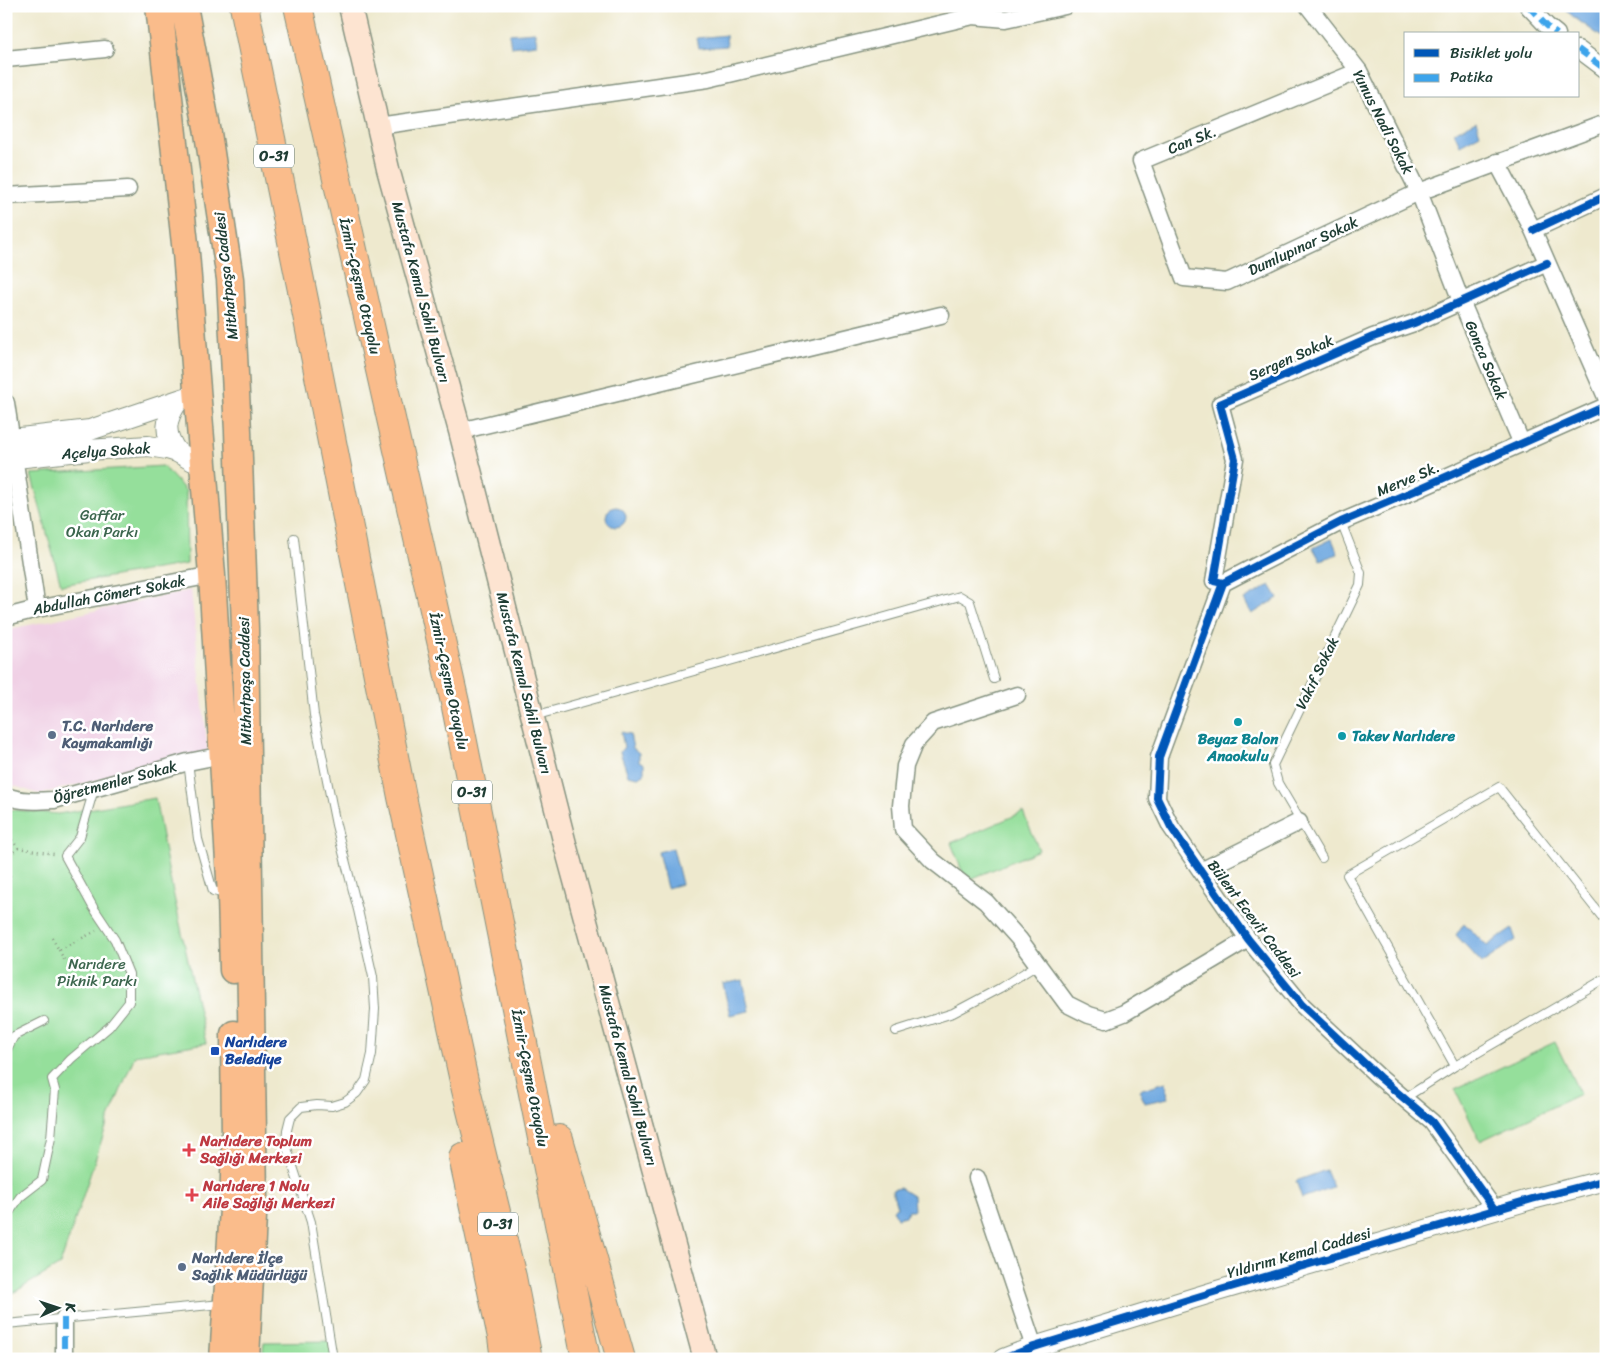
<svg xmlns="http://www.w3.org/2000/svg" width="1612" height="1365" viewBox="0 0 1612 1365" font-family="Sriracha,sans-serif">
	<rect width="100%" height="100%" fill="#fff"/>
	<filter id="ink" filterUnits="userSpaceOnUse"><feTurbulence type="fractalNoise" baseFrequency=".02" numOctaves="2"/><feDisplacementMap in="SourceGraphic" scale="10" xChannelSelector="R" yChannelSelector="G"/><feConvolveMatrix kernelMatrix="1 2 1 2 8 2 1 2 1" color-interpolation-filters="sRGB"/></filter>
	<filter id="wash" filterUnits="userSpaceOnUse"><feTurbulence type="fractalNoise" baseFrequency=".0096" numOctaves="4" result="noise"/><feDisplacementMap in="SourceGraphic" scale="20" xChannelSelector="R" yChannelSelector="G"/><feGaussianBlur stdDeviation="1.12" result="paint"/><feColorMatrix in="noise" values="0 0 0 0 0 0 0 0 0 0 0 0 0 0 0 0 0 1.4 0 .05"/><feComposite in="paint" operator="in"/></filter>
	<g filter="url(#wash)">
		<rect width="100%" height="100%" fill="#eee9ce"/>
		<path fill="#f0d0e5" d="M191,590L208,753L39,794L8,784L6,773V630Z"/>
		<path fill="#95df9b" stroke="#5a8e68" d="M163,466L186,491L187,564L61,585L31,474Z
			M155,798L168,869L206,1043L135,1055L108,1121L60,1265L6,1297V809L58,814Z
			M1023,812L1039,850L966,881L951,843Z
			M1555,1042L1580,1094L1480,1141L1455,1089Z
			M333,1341V1359H262L264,1342Z"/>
		<path fill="#72aae1" stroke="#48748a" d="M1561,6H1606V40L1575,18Z
			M535,32L537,44L511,47L509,34Z
			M726,35L727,46L699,48L697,38Z
			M1476,121L1480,134L1460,145L1454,132Z
			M606 517a10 10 0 1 1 20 0a10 10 0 1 1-20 0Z
			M1332,539L1338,554L1320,560L1313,548Z
			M1270,585L1278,598L1252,614L1244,600Z
			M621,732L630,734L633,748L639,753V761L644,764V774L638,777L628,775L620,752L624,747Z
			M673,848L682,884L667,888L658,852Z
			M1464,923L1487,946L1512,929L1516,940L1482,963L1456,935Z
			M743,980L749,1011L730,1015L723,984Z
			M1166,1082L1168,1098L1145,1103L1139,1090Z
			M1326,1170L1333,1187L1302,1198L1296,1181Z
			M900,1188L913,1196L914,1210H909L905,1216L897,1218L893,1209L897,1207L892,1190Z"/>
	</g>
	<g filter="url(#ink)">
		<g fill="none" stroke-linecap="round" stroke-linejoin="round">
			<defs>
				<path id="service" d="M294,538L314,715L336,825L358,910L373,977L375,1009L372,1054L366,1080L357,1093L345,1102L332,1106L317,1105L301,1107L290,1118L287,1130L286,1145L311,1222L333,1359
					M534,716L960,596L970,602L994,679
					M188,762L198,839L213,891L226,894
					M1322,858L1278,783L1273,765L1360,585L1361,573L1341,522
					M896,1031L953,1013L1000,988L1037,965
					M6,1051L14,1036L44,1021
					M1455,1066L1347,875L1499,787L1606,922
					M1405,1098L1455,1066L1606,978
					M6,1200L11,1210
					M6,1217L20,1197L42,1180L51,1138L55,1090L52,1079L71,1059L109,1027L129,1002V974L115,940L93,907L65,856L80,837L94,789
					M6,1324L222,1304"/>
				<path id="minor" d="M1308,6L1359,71L1419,192L1461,301L1522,444
					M1528,6L1547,26L1557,34
					M1578,49L1606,70
					M6,59L105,49
					M1359,71L1141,161L1184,278L1227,282L1419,192L1606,123
					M378,126L708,79L973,16L1006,19L1065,6
					M1497,162L1533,230L1606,397
					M6,196L128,189
					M1533,230L1606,196
					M6,403L37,609
					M460,431L941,315
					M1223,583L1159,757L1157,798L1171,827L1201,871L1248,939L1302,1005L1379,1077L1432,1122L1495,1210
					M1223,583L1214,581L1235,459L1220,404L1373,337L1414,323L1547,263
					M1223,583L1341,522L1421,488L1606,406
					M6,617L37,609L212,575
					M1017,695L933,723L914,744L905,766L901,806L903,829L933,861L986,902L1019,939L1067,1004L1089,1015L1106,1020L1124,1013L1248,939
					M6,796C22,802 37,801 54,800L188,762L223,755
					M1201,871L1299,822
					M977,1178L1034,1347
					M64,1318V1359"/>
				<path id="tertiary" d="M6,442L12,439L90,430L197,394
					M177,452C163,433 165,420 178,401
					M6,462L16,458L89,450L148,446L167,449L177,452L193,461L203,462
					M1003,1359L1034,1347L1217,1291L1532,1199L1606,1180"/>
				<path id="secondary" d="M350,6L388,169L460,431L565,844L705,1359"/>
				<path id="primary" d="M159,6L186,253L212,575L231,896L233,970
					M184,6L208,133L230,279L238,431L245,629L254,1196L246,1359
					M223,1359L233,1209L235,1143L234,1034"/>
				<path id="motorway" d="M244,6L305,305L402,797L466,1090L512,1277L528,1359
					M298,6L456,707L586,1359
					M559,1139L621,1359
					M463,1157L502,1337L505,1359"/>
			</defs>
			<use href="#service" stroke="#869381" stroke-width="10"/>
			<use href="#minor" stroke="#869381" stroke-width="19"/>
			<use href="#tertiary" stroke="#869381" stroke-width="22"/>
			<use href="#secondary" stroke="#869381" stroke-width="25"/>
			<use href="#primary" stroke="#869381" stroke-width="29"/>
			<use href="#motorway" stroke="#869381" stroke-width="30"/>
			<path stroke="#869381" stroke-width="2.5" stroke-dasharray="1 4" stroke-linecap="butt" d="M6,832L18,848L54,854
				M6,858L18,848
				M6,861L10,876L6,913
				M52,938L59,950L96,931
				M59,950L66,963"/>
			<use href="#service" stroke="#fff" stroke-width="8"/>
			<use href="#minor" stroke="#fff" stroke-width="16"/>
			<use href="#tertiary" stroke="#fff" stroke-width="20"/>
			<use href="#secondary" stroke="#fde4d1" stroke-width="22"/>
			<use href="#primary" stroke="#fabc8b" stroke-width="26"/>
			<use href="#motorway" stroke="#fabc8b" stroke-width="28"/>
			<path stroke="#3da4eb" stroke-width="6" stroke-dasharray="12 6" stroke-linecap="butt" d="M1528,6L1547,26L1557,34
				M1578,49L1606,70
				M64,1318V1359"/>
			<defs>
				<path id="cycleway" d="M1533,230L1606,196
					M1223,583L1159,757L1157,798L1171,827L1201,871L1248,939L1302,1005L1379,1077L1432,1122L1495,1210
					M1223,583L1214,581L1235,459L1220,404L1373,337L1414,323L1547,263
					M1223,583L1341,522L1421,488L1606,406
					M1003,1359L1034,1347L1217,1291L1532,1199L1606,1180"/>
			</defs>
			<use href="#cycleway" stroke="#fff" stroke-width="11"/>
			<use href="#cycleway" stroke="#0057b8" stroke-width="8"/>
		</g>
	</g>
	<g fill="#0f9aa8" stroke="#fff" stroke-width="2">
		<circle cx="1238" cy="722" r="5"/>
		<circle cx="1342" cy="736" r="5"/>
	</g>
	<g fill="#5c6f8a" stroke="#fff" stroke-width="2">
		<circle cx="52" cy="735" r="5"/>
		<circle cx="182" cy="1267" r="5"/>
	</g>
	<rect fill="#1a4fb4" stroke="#fff" stroke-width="2" x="210" y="1046" width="10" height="10" rx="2.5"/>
	<g fill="#e0444e" stroke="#fff" stroke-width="2">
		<path d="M186.5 1142.5h5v5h5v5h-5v5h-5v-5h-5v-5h5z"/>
		<path d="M189.5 1187.5h5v5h5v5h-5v5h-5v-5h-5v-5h5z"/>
	</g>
	<g text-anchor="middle" stroke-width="5" stroke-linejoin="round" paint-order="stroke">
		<g fill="#fff" stroke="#627771" stroke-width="1">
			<rect x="254" y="144.5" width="40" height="23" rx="4"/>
			<rect x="452" y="780.5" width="40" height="23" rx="4"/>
			<rect x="478" y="1212.5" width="40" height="23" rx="4"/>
		</g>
		<g font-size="14" font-weight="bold" fill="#1f3d34">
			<text x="274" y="161">O-31</text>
			<text x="472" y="797">O-31</text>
			<text x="498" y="1229">O-31</text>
		</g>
		<g font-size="15" fill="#1f3d34" stroke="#fff">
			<text transform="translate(1383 122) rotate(63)" y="5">Yunus Nadi Sokak</text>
			<text transform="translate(1192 140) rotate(-22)" y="5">Can Sk.</text>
			<text transform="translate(1303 246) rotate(-25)" y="5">Dumlupınar Sokak</text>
			<text transform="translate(226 276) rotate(-96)" y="5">Mithatpaşa Caddesi</text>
			<text transform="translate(360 286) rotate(77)" y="5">İzmir-Çeşme Otoyolu</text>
			<text transform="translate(421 292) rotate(75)" y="5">Mustafa Kemal Sahil Bulvarı</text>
			<text transform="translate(1291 358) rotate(-24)" y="5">Sergen Sokak</text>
			<text transform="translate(1486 360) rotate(67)" y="5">Gonca Sokak</text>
			<text transform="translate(106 451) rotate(-4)" y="5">Açelya Sokak</text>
			<text transform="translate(1408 479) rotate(-23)" y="5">Merve Sk.</text>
			<text transform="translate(109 595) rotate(-11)" y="5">Abdullah Cömert Sokak</text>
			<text transform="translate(1317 673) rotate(-64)" y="5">Vakıf Sokak</text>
			<text transform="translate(245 681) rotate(-91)" y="5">Mithatpaşa Caddesi</text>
			<text transform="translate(449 681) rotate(78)" y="5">İzmir-Çeşme Otoyolu</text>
			<text transform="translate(524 683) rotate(76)" y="5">Mustafa Kemal Sahil Bulvarı</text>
			<text transform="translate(115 782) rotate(-15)" y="5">Öğretmenler Sokak</text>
			<text transform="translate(1254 919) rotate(53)" y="5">Bülent Ecevit Caddesi</text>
			<text transform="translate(628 1075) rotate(75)" y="5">Mustafa Kemal Sahil Bulvarı</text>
			<text transform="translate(530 1078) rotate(79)" y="5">İzmir-Çeşme Otoyolu</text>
			<text transform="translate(1299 1253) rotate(-16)" y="5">Yıldırım Kemal Caddesi</text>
		</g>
		<g font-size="15" fill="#3c664e" stroke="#fff">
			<text x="102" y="520">Gaffar<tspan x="102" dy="17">Okan Parkı</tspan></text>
			<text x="97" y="969">Narıdere<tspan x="97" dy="17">Piknik Parkı</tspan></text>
		</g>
		<g font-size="15" font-weight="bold" fill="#4e5e75" stroke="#fff" text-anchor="start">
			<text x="62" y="731">T.C. Narlıdere<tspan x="62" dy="17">Kaymakamlığı</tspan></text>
			<text x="192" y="1263">Narlıdere İlçe<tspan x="192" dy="17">Sağlık Müdürlüğü</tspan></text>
		</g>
		<g font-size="15" font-weight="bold" fill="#0d838f" stroke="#fff" text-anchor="start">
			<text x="1352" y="741">Takev Narlıdere</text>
			<text x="1238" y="744" text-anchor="middle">Beyaz Balon<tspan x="1238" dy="17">Anaokulu</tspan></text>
		</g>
		<g font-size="15" font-weight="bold" fill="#164399" stroke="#fff" text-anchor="start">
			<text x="225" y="1047">Narlıdere<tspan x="225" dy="17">Belediye</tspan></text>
		</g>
		<g font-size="15" font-weight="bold" fill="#be3a42" stroke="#fff" text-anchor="start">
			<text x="200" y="1146">Narlıdere Toplum<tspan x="200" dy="17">Sağlığı Merkezi</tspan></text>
			<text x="203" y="1191">Narlıdere 1 Nolu<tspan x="203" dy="17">Aile Sağlığı Merkezi</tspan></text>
		</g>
	</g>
	<rect width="1612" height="1365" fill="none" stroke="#fff" stroke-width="25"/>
	<rect x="1404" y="32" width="175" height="65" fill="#ffffff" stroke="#a5b1ae"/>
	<rect x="1414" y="49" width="25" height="8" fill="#0057b8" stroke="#a5b1ae"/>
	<text x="1450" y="58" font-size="15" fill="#1f3d34">Bisiklet yolu</text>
	<rect x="1414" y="74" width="25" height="8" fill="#3da4eb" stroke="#a5b1ae"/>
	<text x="1450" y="82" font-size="15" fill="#1f3d34">Patika</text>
	<g transform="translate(58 1308) rotate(87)" stroke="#ffffff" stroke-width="4" paint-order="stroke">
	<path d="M0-4L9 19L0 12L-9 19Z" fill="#1f3d34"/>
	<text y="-8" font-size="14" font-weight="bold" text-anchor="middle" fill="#1f3d34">K</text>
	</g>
</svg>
